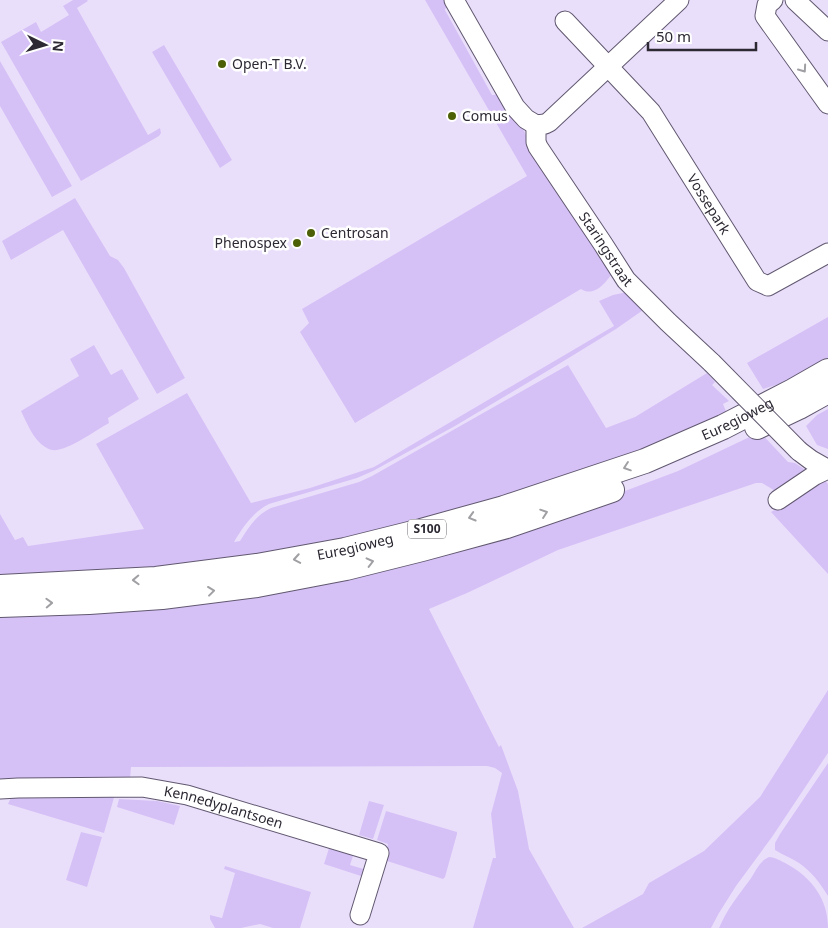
<svg xmlns="http://www.w3.org/2000/svg" width="828" height="928" viewBox="0 0 828 928" font-family="'Noto Sans',sans-serif">
	<rect width="100%" height="100%" fill="#eadffb"/>
	<path fill="#d6c1f6" d="M73,0H87L88,1L77,8L148,135L160,128L161,133L159,136L81,181L1,42L36,22L41,32L69,15L63,6Z
		M425,0H445L448,6L445,9V10L492,95H494L497,94L523,129L541,165L614,271C607,281 595,298 581,289L355,423L300,332L309,323L302,309L527,176Z
		M164,45L232,160L220,168L152,52Z
		M0,61L72,186L52,197L0,106Z
		M75,198L110,256L118,260L124,268L185,378L157,394L63,230L11,260L2,241Z
		M632,291L646,308L616,329L549,370L455,426L373,471L357,478L269,504C253,512 243,527 234,542L240,541C249,527 256,515 271,508L359,482L372,476L568,365L606,428L635,417L707,373L715,382L712,385L729,401L723,404L728,416L604,469L268,561L0,583V514L15,540L23,537L28,546L144,529L96,444L187,393L251,503L310,488L374,467L614,326L599,301L613,295Z
		M828,317V360L798,378L763,389L747,363Z
		M94,345L111,375L122,369L139,399L108,418L109,423C96,430 67,452 52,450C47,449 42,445 39,442C31,434 26,421 21,411L79,376L70,359Z
		M828,409V449L817,445L806,426L817,415Z
		M760,432L788,462L795,463L804,469V475L777,492L762,483H756L558,550L467,593L429,609L499,747L501,745L518,791L527,838L529,849L574,928H473L493,858H496L491,814L502,773L495,768L487,766L131,767L130,779L0,782V613L545,521L678,471Z
		M824,480L828,484V574L771,512Z
		M828,690V753L772,837L736,886L719,913L711,928H582L643,894L649,883L704,851L760,797Z
		M828,763V896C820,883 812,872 799,863C791,858 783,855 775,850V843L780,834Z
		M115,794L104,833L8,804L12,795Z
		M119,799L157,801L180,806L174,825L117,807Z
		M369,801L384,805L373,839L359,835Z
		M386,811L457,832V834L445,877L443,879L384,860L388,844L377,840Z
		M81,832L102,837L87,887L66,880Z
		M330,845L354,853L350,865L367,870L364,877L324,864Z
		M769,857C775,857 781,861 787,864C812,878 828,899 828,928H719C727,909 737,897 749,881C755,873 759,861 769,857Z
		M225,866L311,892L300,928H273L260,924L241,928H215L210,919V915L222,918L235,873L224,869Z"/>
	<g fill="none" stroke-linecap="round" stroke-linejoin="round">
		<defs>
			<g id="minor">
				<path d="M454,0L515,107L526,119L536,125"/>
				<path d="M773,0L767,5L765,16L828,104"/>
				<path d="M795,0L828,31"/>
				<path id="s1" d="M565,21L651,112L757,281L768,286L828,253"/>
				<path id="s2" d="M536,125V142L538,147L603,244L626,280L668,322L712,363"/>
				<path d="M536,125L545,124L549,122L679,0"/>
				<path d="M799,451L811,460L827,469"/>
				<path d="M778,500L815,475L828,469"/>
				<path id="s3" d="M0,789L18,788L142,787L187,795L379,853L360,915"/>
			</g>
			<g id="major">
				<path d="M757,427L799,407L828,391"/>
				<path id="s4" d="M0,587L156,579L257,566L345,550L421,531L504,508L645,461L723,427L793,391L828,371"/>
				<path d="M0,605L89,602L162,597L257,585L346,568L422,549L507,526L612,490"/>
			</g>
		</defs>
		<use href="#minor" stroke="#615870" stroke-width="21"/>
		<use href="#major" stroke="#615870" stroke-width="26"/>
		<use href="#minor" stroke="#fff" stroke-width="19"/>
		<use href="#major" stroke="#fff" stroke-width="24"/>
		<defs>
			<path id="minor-bridge" d="M712,363L799,451"/>
		</defs>
		<use href="#minor-bridge" stroke="#615870" stroke-width="21" stroke-linecap="butt"/>
		<use href="#minor-bridge" stroke="#fff" stroke-width="19"/>
	</g>
	<defs><path id="oneway-chevron" d="M-2-3.5L2.5 0L-2 3.5" fill="none" stroke-width="1.6" stroke-linecap="round" stroke-linejoin="round" transform="scale(1.25)"/></defs>
	<g stroke="#a09fa3">
		<use href="#oneway-chevron" transform="translate(803 69) rotate(55)"/>
		<use href="#oneway-chevron" transform="translate(627 467) rotate(161)"/>
		<use href="#oneway-chevron" transform="translate(544 513) rotate(-19)"/>
		<use href="#oneway-chevron" transform="translate(472 517) rotate(164)"/>
		<use href="#oneway-chevron" transform="translate(297 559) rotate(170)"/>
		<use href="#oneway-chevron" transform="translate(370 562) rotate(-14)"/>
		<use href="#oneway-chevron" transform="translate(136 580) rotate(178)"/>
		<use href="#oneway-chevron" transform="translate(211 591) rotate(-7)"/>
		<use href="#oneway-chevron" transform="translate(49 603) rotate(-2)"/>
	</g>
	<g fill="#4d6008" stroke="#fff" stroke-width="2">
		<circle cx="222" cy="64" r="5"/>
		<circle cx="452" cy="116" r="5"/>
		<circle cx="311" cy="233" r="5"/>
		<circle cx="297" cy="243" r="5"/>
	</g>
	<g text-anchor="middle" stroke-width="5" stroke-linejoin="round" paint-order="stroke">
		<rect fill="#fff" stroke="#6c6970" stroke-width="1" x="408" y="519.5" width="38" height="19" rx="4"/>
		<g font-size="12" font-weight="bold" fill="#2d2933">
			<text x="427" y="533">S100</text>
		</g>
		<g font-size="14" fill="#2d2933" stroke="#fff" text-anchor="start">
			<text x="232" y="69">Open-T B.V.</text>
			<text x="462" y="121">Comus</text>
			<text x="321" y="238">Centrosan</text>
			<text x="287" y="248" text-anchor="end">Phenospex</text>
		</g>
		<g font-size="14" fill="#2d2933" stroke="#fff">
			<text dy="5" stroke="none"><textPath href="#s1" startOffset="234">Vossepark</textPath></text>
			<text dy="5" stroke="none"><textPath href="#s2" startOffset="145">Staringstraat</textPath></text>
			<text dy="5" stroke="none"><textPath href="#s4" startOffset="762">Euregioweg</textPath></text>
			<text dy="5" stroke="none"><textPath href="#s4" startOffset="358">Euregioweg</textPath></text>
			<text dy="5" stroke="none"><textPath href="#s3" startOffset="226">Kennedyplantsoen</textPath></text>
		</g>
	</g>
	<g transform="translate(45 45) rotate(95)" stroke="#ffffff" stroke-width="4" paint-order="stroke">
	<path d="M0-4L9 19L0 12L-9 19Z" fill="#2d2933"/>
	<text y="-8" font-size="14" font-weight="bold" text-anchor="middle" fill="#2d2933">N</text>
	</g>
	<path d="M648 42v8h108v-8" fill="none" stroke="#2d2933" stroke-width="2.5"/>
	<text x="656" y="42" font-size="15" fill="#2d2933" stroke="#ffffff" stroke-width="4" paint-order="stroke">50 m</text>
</svg>
